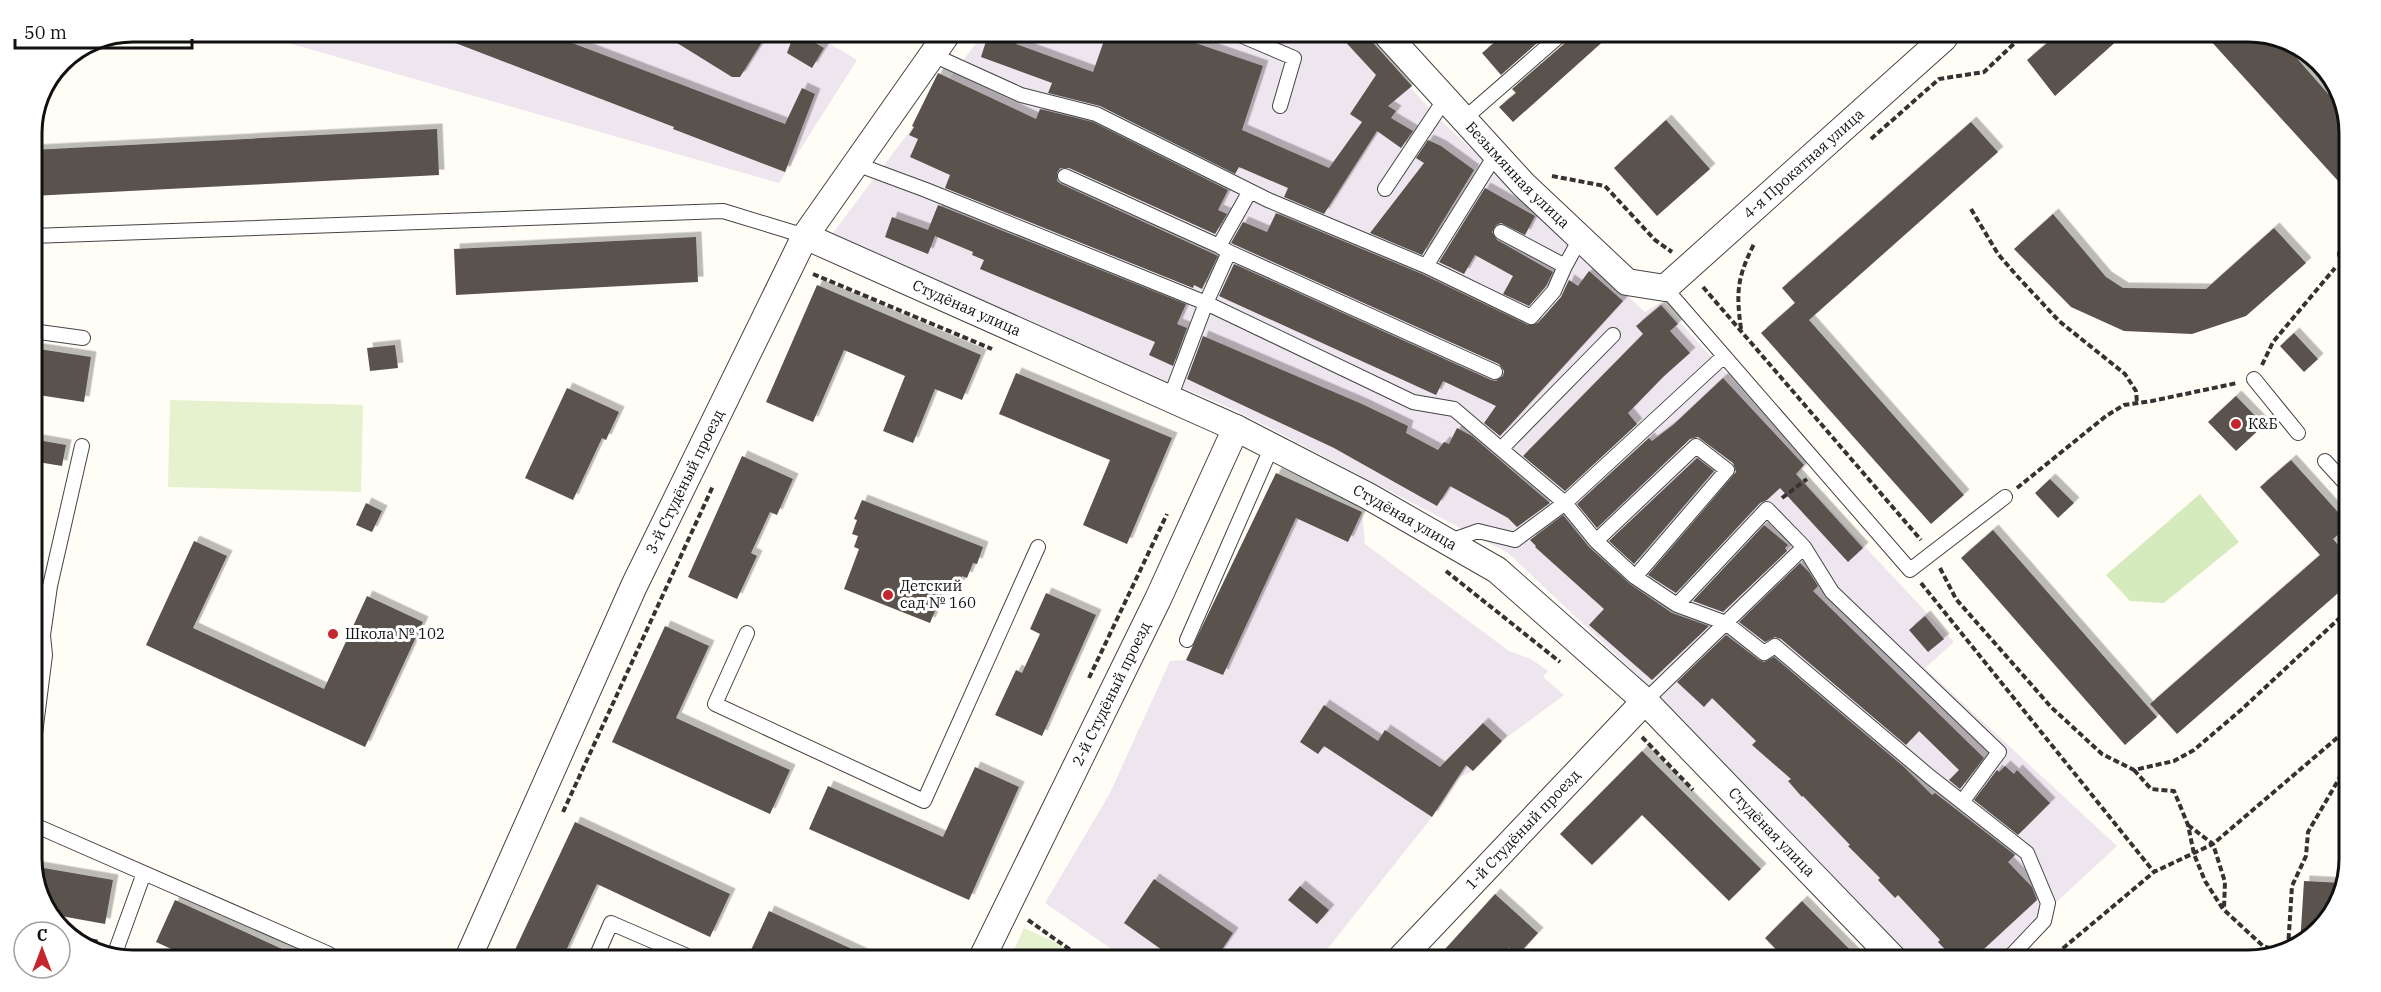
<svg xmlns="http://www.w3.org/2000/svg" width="2381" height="992" viewBox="0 0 2381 992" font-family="'IBM Plex Serif',serif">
	<defs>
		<filter id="shadow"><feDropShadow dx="5.5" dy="-5.5" stdDeviation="0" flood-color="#0004"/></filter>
	</defs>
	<rect width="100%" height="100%" fill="#fffdf5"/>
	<path fill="#eee6ef" d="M250,32L813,34L857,60L779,183Z
		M983,34L1364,36L1436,116L1645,312L1661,302L1809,463L1798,475L1954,642L1925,668L2117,846L1994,960L1911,959L1654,691L1508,553L1237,411L829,238Z
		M1276,473L1362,512L1365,544L1509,651L1531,659L1548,671L1543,677L1564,695L1502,741L1473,771L1457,778L1432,817L1321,957H1123L1045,903L1109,795L1170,661L1186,660Z"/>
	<path fill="#d5ebbd" d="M2200,494L2239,542L2164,603L2130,601L2106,575Z"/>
	<path fill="#e6f2cf" d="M170,400L363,405L361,492L168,487Z
		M1024,928L1059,944L1075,956H1011Z"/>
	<path fill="#5a524d" filter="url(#shadow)" d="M433,33H546L785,124L802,88L815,94L785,172L673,129L674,127L432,34Z
		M661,33L704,34H767L740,77H732Z
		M794,34H800L824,48L812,68L787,53Z
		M988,35H1023L1016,44L1093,72L1106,35H1172L1263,66L1242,130L1329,168L1362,122L1350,114L1376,75L1340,36H1367L1412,86L1388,106L1396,111L1391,118L1413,131L1401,148L1377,131L1324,214L1284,197L1288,188L1239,167L1235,174L1100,106L1048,93L1052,83L981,57Z
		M1502,36H1545L1501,75L1482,53Z
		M1567,37H1608L1513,122L1499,107L1516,93L1512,89L1564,44Z
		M2053,38H2120L2055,96L2027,60Z
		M2209,39H2280L2344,112L2349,127V193Z
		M938,73L1036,119L1040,109L1093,122L1228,190L1218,210L1227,214L1215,234L1069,168H1060L1057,173V181L1061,184L1218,256L1202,289L1194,285L1193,288L945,188L950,175L910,157L918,139L909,135L914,127L912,126Z
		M1666,120L1710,169L1657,216L1614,168Z
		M1971,122L1998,152L1809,320L1964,495L1931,524L1761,333L1795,303L1782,288Z
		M437,129L439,175L32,196V150Z
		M1428,140L1441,146L1474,170L1422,255L1370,233L1424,163L1416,158Z
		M1485,188L1535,216L1525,235L1501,223L1496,225L1492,232L1497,240L1553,272L1546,286L1529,306L1503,294L1513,276L1475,255L1464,274L1439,262Z
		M938,205L1186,304L1177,324L1187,328L1173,366L1149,355L1155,342L980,269L984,260L972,255L973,252L935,236L928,254L885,237L892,217L928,230Z
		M1276,213L1422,274L1528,325L1538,323L1561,297L1569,280L1578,286L1589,271L1623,301L1500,436L1484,423L1496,406L1443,381L1436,395L1219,296L1234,264L1491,380L1496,381L1503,376L1504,371L1499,364L1231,243L1243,222L1267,232Z
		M2053,214L2106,277L2123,288L2206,289L2274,228L2306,263L2246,316L2192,334L2124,331L2071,307L2014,249Z
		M696,237L698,282L456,295L454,249Z
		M817,285L981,355L962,400L935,389L913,443L883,431L905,376L844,350L813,422L766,402Z
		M1661,305L1678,324L1670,331L1690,353L1663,377L1628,413L1637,424L1565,491L1523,456L1643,334L1636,326Z
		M2294,333L2318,359L2304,372L2280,346Z
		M1203,336L1362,404L1408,426L1406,433L1438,450L1444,442L1449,444L1457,428L1472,436L1550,503L1517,527L1508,518L1450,486L1437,506L1334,448L1187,379Z
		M395,345L398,368L370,371L367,348Z
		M32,348L91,357L84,402L32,394Z
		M1016,373L1172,438L1127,544L1083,525L1110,460L999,414Z
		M1723,378L1804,465L1796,474L1863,548L1848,562L1780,488L1767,500L1760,503L1676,593L1648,575L1736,472L1733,463L1698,437L1690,439L1597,528L1577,504L1649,438L1652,441L1673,425Z
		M567,388L619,412L606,440L602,438L573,500L525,478Z
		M2236,396L2264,425L2236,451L2208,422Z
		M32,439L66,445L62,466L32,461Z
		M742,456L793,479L777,515L770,512L751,553L757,556L737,599L688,577Z
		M1697,458L1714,471L1634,564L1609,541Z
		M2291,460L2346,521L2345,529L2333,539L2345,553V587L2177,734L2150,704L2320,555L2260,487Z
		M1276,473L1362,512L1348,542L1296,518L1223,675L1186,660Z
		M2050,479L2074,503L2058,518L2035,493Z
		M862,500L983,547L977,564L973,563L967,578L962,576L959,586L947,581L930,623L844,589L859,549L854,547L858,536L852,534L857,520L854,519Z
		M366,503L382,511L372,532L356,525Z
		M1563,515L1589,547L1630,584L1672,613L1709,626L1652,680L1589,625L1604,609L1535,547L1536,546L1530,540Z
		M1764,525L1788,545L1785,548L1787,551L1723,612L1693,601Z
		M1993,530L2157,717L2125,745L1961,558Z
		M194,541L227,556L193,628L324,689L367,596L423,622L365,747L146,645Z
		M1800,563L1809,572L1818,586L1813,591L1984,758L1960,789L1949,780L1959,770L1919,731L1906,745L1781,639L1775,637L1765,642L1739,622Z
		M1046,593L1096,615L1042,736L995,715L1016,670L1022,673L1040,634L1030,629Z
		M1925,616L1944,639L1928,652L1909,630Z
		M665,626L709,646L676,718L790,770L770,814L612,742Z
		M1726,635L1759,660L1764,662L1774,657L1904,767L1932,795L1935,793L2015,855L2008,862L2032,887L2037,900L1972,960L1954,959L1938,942L1940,940L1898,895L1895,898L1878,880L1880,878L1848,846L1850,845L1803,796L1802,797L1788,781L1791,779L1752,745L1756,741L1712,698L1704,707L1677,682Z
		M1324,705L1378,741L1385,730L1440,767L1483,723L1502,741L1473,771L1466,765L1432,817L1324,746L1318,754L1300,742Z
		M1642,751L1761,869L1729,901L1642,815L1592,865L1560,834Z
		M2005,766L2014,774L2017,770L2050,803L2018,835L1974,800L1997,770L1999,772Z
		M975,767L1019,787L969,900L809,829L828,786L943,837Z
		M575,822L730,894L710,937L597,884L564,955L513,954Z
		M32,866L113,880L105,924L50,914Z
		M1154,879L1233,933L1217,957H1172L1124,923Z
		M2304,881L2342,883V898L2305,943L2300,945Z
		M1300,886L1329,910L1317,924L1288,900Z
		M1495,894L1538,933L1517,956L1509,948L1501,958H1437Z
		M175,900L293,954L180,953L156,942Z
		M1802,901L1859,959H1785L1765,938Z
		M769,911L867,956L762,955L751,950Z"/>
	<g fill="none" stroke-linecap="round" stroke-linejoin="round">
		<defs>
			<path id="lane" d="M1240,35L1294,58L1280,106
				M933,55L1021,95L1096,114L1268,200L1426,266
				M1464,119L1558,37
				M1496,154L1426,266L1531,317L1554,291L1565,266
				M856,164L926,190L1206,303L1170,398
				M1065,176L1219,246
				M1385,189L1445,99
				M1250,191L1219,246L1229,252L1206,303L1413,402L1454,409L1501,449L1613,335
				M1501,232L1565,266L1580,239
				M32,236L723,211L805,236
				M1229,252L1495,372
				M2345,254L2348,252
				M1665,288L1910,570L2005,497
				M32,331L83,338
				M2254,379L2298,433
				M1501,449L1565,503L1724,356
				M2325,461L2346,484
				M1596,541L1696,446L1727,470L1635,577
				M1447,542L1478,531L1515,540L1565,503L1596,541L1635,577L1677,605L1726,623L1764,653L1775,646L1929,776L2027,853L2048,903L2044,921L2007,960
				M1804,547L1832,592L1999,752L1962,802
				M32,629L43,635L45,655L32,757
				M747,633L715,704L924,801L1038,547
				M43,635L50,586L82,446
				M1187,640L1272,446
				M1645,701L1804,547L1767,509L1677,605
				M32,824L329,954
				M115,953L144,873
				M597,955L611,923L685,955"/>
			<g id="street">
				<path id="s1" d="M1388,36L1524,185L1627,282L1665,288L1944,38"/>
				<path id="s2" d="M805,236L1236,428L1368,496L1497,570L1645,701L1894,959"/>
				<path id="s3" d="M470,954L634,586L805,236L947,34"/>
				<path id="s4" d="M983,956L1158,599L1236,428"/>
				<path id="s5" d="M1401,958L1645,701"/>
			</g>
		</defs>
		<use href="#lane" stroke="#444" stroke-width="16"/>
		<use href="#street" stroke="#444" stroke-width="28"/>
		<path stroke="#333" stroke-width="4" stroke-dasharray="6 3" stroke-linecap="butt" d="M1871,139L1939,79L1984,72L2020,38
			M1552,176L1605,186L1655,240L1672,252
			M1971,209L1998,254L2017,276L2059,321L2125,374L2136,391L2137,403
			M813,274L992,349
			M1703,287L1921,540
			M1741,329C1736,292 1737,278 1754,244
			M2262,365L2273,342L2335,268
			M2017,488L2106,416L2124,405L2152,401L2237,383
			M1782,498L1807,479
			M1940,568L1956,599L2051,707L2102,754L2134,770L2174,761L2194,750L2241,710L2345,613
			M1446,571L1560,662
			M1921,583L2154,872
			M1089,678L1167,514
			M1642,737L1693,790
			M2134,770L2151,789L2174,791L2188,825L2194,854L2205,881L2223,909L2263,946L2279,951
			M563,812L713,486
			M2188,825L2213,844L2225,882L2224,908
			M1028,920L1079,956
			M74,937L99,942
			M2288,948L2292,886L2306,856L2308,832L2343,772
			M2049,960L2154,872L2213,844L2344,732"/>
		<use href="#lane" stroke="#fff" stroke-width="14"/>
		<use href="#street" stroke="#fff" stroke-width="26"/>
	</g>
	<g fill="#c4262e" stroke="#fff" stroke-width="2">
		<circle cx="2236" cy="424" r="6"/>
		<circle cx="888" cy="595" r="6"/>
		<circle cx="333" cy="634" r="6"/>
	</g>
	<g text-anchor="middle" stroke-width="6" stroke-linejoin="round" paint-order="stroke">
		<g font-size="15" fill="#111" stroke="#fff">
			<text dy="5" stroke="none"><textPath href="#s1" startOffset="568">4-я Прокатная улица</textPath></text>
			<text dy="5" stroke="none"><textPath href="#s1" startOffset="190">Безымянная улица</textPath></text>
			<text dy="5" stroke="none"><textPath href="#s2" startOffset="177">Студёная улица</textPath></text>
			<text dy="5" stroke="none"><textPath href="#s3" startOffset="519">3-й Студёный проезд</textPath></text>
			<text dy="5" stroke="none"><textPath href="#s2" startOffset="663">Студёная улица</textPath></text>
			<text dy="5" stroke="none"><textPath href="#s4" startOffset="292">2-й Студёный проезд</textPath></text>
			<text dy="5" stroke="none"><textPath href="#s5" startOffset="177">1-й Студёный проезд</textPath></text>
			<text dy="5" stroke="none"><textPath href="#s2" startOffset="1149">Студёная улица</textPath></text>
		</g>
		<g font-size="15" fill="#111" stroke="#fff" text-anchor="start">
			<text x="2248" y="429">К&amp;Б</text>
			<text x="900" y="591">Детский<tspan x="900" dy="17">сад № 160</tspan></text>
			<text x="345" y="639">Школа № 102</text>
		</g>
	</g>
	<path d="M0 0H2381V992H0ZM133 42H2248A91 91 0 0 1 2339 133V859A91 91 0 0 1 2248 950H133A91 91 0 0 1 42 859V133A91 91 0 0 1 133 42Z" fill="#fff" fill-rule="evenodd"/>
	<path fill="none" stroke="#111" stroke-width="3" d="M133 42H2248A91 91 0 0 1 2339 133V859A91 91 0 0 1 2248 950H133A91 91 0 0 1 42 859V133A91 91 0 0 1 133 42Z"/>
	<g transform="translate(42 950)"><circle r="28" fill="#ffffff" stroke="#a0a0a0" stroke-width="1.5"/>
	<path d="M0-4.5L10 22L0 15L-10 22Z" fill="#c4262e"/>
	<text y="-9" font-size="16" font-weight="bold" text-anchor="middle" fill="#111111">С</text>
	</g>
	<path d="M15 39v9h177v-9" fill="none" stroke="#111111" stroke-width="3"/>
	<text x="24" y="39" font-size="18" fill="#111111" stroke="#ffffff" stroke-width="4.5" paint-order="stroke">50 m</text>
</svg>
